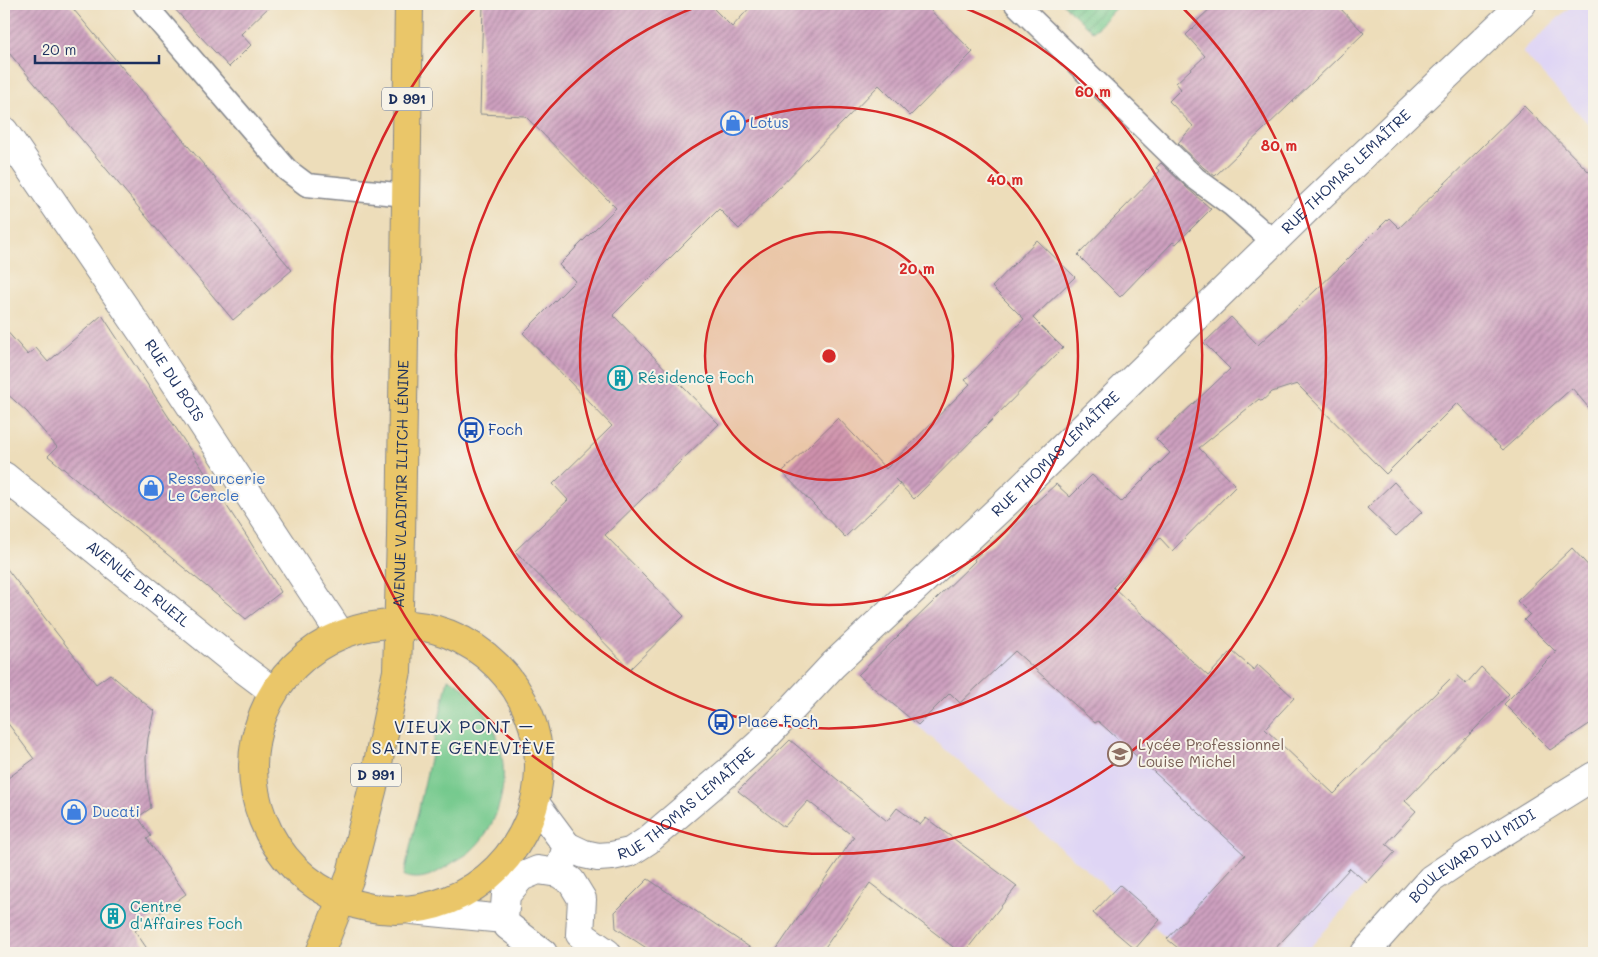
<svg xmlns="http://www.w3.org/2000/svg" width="1598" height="957" viewBox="0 0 1598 957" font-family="Mali,sans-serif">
	<defs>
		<pattern id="garden-furrows" width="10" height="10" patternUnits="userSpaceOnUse" patternTransform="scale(1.25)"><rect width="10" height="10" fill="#75c98d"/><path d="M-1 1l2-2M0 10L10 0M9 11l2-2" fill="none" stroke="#5fa476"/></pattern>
		<pattern id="building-hatch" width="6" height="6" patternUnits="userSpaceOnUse" patternTransform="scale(1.25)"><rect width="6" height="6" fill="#cea0bf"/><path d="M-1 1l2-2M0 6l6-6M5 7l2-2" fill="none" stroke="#a6839e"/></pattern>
	</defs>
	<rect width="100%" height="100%" fill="#f7f3e8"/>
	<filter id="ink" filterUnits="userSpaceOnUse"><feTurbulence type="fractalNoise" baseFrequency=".02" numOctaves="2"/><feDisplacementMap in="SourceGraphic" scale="10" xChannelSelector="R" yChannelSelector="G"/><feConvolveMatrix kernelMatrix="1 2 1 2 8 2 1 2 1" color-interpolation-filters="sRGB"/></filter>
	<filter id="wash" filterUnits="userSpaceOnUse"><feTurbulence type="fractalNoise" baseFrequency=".0096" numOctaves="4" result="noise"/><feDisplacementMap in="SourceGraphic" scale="20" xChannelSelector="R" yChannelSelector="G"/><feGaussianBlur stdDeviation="1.12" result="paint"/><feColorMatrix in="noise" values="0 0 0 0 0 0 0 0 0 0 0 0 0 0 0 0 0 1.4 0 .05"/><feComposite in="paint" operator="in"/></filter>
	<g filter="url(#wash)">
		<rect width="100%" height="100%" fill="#edddba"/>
		<path fill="#dfd5f5" d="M1573,4H1594V130L1522,52Z
			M1029,508L1395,852L1305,953H1184L858,675Z"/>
		<path fill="#75c98d" stroke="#487c76" d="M448,679C461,683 470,695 479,705C514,746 511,813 472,850C466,856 456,860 449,865C435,874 421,882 404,876L405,870Z"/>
		<path fill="url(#garden-furrows)" stroke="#487c76" d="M1063,4H1119L1093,32Z"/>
		<g id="blocks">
			<path fill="url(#building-hatch)" d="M4,4H69L292,270L233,320L4,47Z
				M170,4H272L241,34L251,45L229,67Z
				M483,4H709L732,27L753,4H924L973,52L910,116L879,85L739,229L719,209L613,315L719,424L605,535L684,616L630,669L515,551L568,500L553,484L612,426L523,333L575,281L559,265L616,208L525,116L480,114Z
				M1215,4H1336L1364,33L1215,176L1204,168L1178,143L1193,126L1169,101L1181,89L1176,83L1205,56L1186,35L1198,23L1197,21Z
				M1524,106L1594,177V414L1572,388L1503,450L1457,403L1386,474L1297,384L1272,392L1262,401L1259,399L1199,448L1236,486L1172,551L1160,538L1113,587L1208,676L1232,651L1254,670L1258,665L1294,698L1265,729L1334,794L1455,674L1466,684L1481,667L1509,694L1405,801L1416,811L1386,844L1395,852L1367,883L1350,868L1271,953H1184L1167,939L1245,855L1098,721L1095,723L1015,651L960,703L950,693L918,725L858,675L975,561L974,559L1056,484L1070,497L1092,475L1121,502L1170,453L1156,439L1230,369L1204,343L1231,317L1258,345L1337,270L1389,218L1399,228Z
				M1161,163L1186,187L1211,209L1176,244L1173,242L1120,297L1078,255L1160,171L1156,168Z
				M1037,240L1075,277L1033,318L1063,348L914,499L895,479L900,484L845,537L782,472L838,418L886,469L970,384L965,380L1024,319L992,287Z
				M102,315L249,540L281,592L246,619L48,456L57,447L27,412L4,391V328L28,355L36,348L48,362Z
				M1394,482L1422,512L1396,536L1367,508Z
				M1572,548L1594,572V721L1550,750L1504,704L1556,652L1524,620L1530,614L1517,601Z
				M4,565L96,684L110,674L154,711L148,738L146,758L147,783L151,808L138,817L151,836L147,839L186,894L135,931L150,953H4V781L34,759L4,718Z
				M790,740L887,821L897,808L920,825L926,818L1017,886L964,953H961L870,883L821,953H774L854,837L808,801L784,827L738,791Z
				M648,879L758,953H654L616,928L615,912Z
				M1120,885L1160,920L1135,949L1093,913Z"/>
		</g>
	</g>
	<g filter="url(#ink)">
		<use href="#blocks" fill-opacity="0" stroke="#84868c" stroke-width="1"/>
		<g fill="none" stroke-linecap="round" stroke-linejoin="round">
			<defs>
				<path id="lane" d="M144,4L287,170L307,185L406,195
					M1016,4L1195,178L1233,206L1274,242"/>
				<g id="street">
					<path id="s1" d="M4,131L152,347L341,635"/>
					<path id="s2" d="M4,476L242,668L274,692"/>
					<path d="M535,803L567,846L562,862"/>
					<path id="s3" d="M567,846L584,854L598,857L612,856L630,852L647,841L727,773L760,743L833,665L1009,500L1309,207L1522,4"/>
					<path d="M412,910L504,919"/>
					<path d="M504,919L506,895L521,877L538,870L558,873L571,881L582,899L580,934L607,953"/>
					<path d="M508,926L543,953"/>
					<path id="s4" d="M1365,953L1431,879L1470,853L1594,776"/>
				</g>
				<g id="primary">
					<circle cx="396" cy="767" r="143"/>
					<path id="s5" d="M320,953L350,877L373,787L397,671L401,537L409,4"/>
				</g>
			</defs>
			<use href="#lane" stroke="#84868c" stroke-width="25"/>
			<use href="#street" stroke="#84868c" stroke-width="30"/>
			<use href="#primary" stroke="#84868c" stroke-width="30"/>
			<use href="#lane" stroke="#fff" stroke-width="22"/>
			<use href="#street" stroke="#fff" stroke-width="28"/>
			<use href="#primary" stroke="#eac669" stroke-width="28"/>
		</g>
	</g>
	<circle cx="829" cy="356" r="124" fill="#d62828" fill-opacity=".12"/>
	<g fill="none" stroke="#d62828" stroke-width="2.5">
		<circle cx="829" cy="356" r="124"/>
		<circle cx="829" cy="356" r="249"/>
		<path d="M954 4A373 373 0 1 1 704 4"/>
		<path d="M1180 5A497 497 0 1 1 478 5"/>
	</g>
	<defs>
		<symbol id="shop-ring" viewBox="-11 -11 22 22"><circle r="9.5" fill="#f7f3e8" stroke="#3f7fe0" stroke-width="1.5"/><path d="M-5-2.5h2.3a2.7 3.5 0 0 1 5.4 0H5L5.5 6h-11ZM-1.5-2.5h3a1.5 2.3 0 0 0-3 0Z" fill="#3f7fe0"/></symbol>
		<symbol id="building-ring" viewBox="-11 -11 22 22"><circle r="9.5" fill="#f7f3e8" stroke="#0f9aa8" stroke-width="1.5"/><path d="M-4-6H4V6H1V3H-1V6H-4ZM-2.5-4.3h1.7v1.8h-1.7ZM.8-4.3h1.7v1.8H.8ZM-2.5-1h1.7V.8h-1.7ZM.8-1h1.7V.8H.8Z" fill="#0f9aa8"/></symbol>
		<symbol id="bus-ring" viewBox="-11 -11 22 22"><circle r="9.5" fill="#f7f3e8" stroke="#1a4fb4" stroke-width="1.5"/><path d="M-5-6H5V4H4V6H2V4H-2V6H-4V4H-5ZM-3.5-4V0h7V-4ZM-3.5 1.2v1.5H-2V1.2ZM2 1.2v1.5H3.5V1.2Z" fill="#1a4fb4"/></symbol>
		<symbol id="school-ring" viewBox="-11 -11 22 22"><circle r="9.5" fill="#f7f3e8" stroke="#8d6e63" stroke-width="1.5"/><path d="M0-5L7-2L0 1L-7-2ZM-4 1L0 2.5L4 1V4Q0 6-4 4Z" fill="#8d6e63"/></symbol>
	</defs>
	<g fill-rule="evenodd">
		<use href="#shop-ring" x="719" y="109" width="28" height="28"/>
		<use href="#building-ring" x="606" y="364" width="28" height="28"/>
		<use href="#bus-ring" x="457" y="416" width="28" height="28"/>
		<use href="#shop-ring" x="137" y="474" width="28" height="28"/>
		<use href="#bus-ring" x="707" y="708" width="28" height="28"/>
		<use href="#school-ring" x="1106" y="740" width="28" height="28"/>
		<use href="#shop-ring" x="60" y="798" width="28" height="28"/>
		<use href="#building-ring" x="99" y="902" width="28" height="28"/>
	</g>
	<g text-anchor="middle" stroke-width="4" stroke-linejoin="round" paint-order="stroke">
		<g fill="#f7f3e8" stroke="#5d6a87" stroke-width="1">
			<rect x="382" y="87.5" width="50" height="23" rx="4"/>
			<rect x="351" y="763.5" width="50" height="23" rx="4"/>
		</g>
		<g font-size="14" font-weight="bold" fill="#1b2f5e">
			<text x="407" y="104">D 991</text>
			<text x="376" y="780">D 991</text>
		</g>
		<g font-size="15" fill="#366cbe" stroke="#f7f3e8" text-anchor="start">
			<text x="750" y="128">Lotus</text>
			<text x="168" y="484">Ressourcerie<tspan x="168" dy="17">Le Cercle</tspan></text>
			<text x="92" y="817">Ducati</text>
		</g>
		<g font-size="15" fill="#1b2f5e" stroke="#f7f3e8">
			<text dy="5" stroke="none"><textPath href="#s3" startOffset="1054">RUE THOMAS LEMAÎTRE</textPath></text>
			<text dy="5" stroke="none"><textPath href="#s1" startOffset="302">RUE DU BOIS</textPath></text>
			<text dy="5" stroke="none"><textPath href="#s3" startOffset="649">RUE THOMAS LEMAÎTRE</textPath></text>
			<text dy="5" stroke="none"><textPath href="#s5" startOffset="480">AVENUE VLADIMIR ILITCH LÉNINE</textPath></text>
			<text dy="5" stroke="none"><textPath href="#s2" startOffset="172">AVENUE DE RUEIL</textPath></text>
			<text dy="5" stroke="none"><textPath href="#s3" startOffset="139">RUE THOMAS LEMAÎTRE</textPath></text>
			<text dy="5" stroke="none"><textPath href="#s4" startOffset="146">BOULEVARD DU MIDI</textPath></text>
		</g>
		<g font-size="15" fill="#0d838f" stroke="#f7f3e8" text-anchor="start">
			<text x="638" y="383">Résidence Foch</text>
			<text x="130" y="912">Centre<tspan x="130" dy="17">d'Affaires Foch</tspan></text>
		</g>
		<g font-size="15" fill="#164399" stroke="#f7f3e8" text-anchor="start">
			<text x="488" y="435">Foch</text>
			<text x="738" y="727">Place Foch</text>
		</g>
		<g font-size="15" fill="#785e54" stroke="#f7f3e8" text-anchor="start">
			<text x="1138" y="750">Lycée Professionnel<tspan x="1138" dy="17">Louise Michel</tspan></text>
		</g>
		<g font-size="18" letter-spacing="1" fill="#1b2f5e" stroke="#f7f3e8">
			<text x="464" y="733">VIEUX PONT –<tspan x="464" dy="21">SAINTE GENEVIÈVE</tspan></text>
		</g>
	</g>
	<circle cx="829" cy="356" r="8" fill="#d62828" stroke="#f7f3e8" stroke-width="2.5"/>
	<g font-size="15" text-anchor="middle" font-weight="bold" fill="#d62828" stroke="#f7f3e8" stroke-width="4" stroke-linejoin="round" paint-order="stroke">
		<text x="1093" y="97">60 m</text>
		<text x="1279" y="151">80 m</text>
		<text x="1005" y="185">40 m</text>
		<text x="917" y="274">20 m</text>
	</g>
	<rect width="1598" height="957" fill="none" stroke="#f7f3e8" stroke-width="20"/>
	<path d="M35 55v8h124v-8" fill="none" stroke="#1b2f5e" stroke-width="2.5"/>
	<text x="42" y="55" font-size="15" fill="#1b2f5e" stroke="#f7f3e8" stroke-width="4" paint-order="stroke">20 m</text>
</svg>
